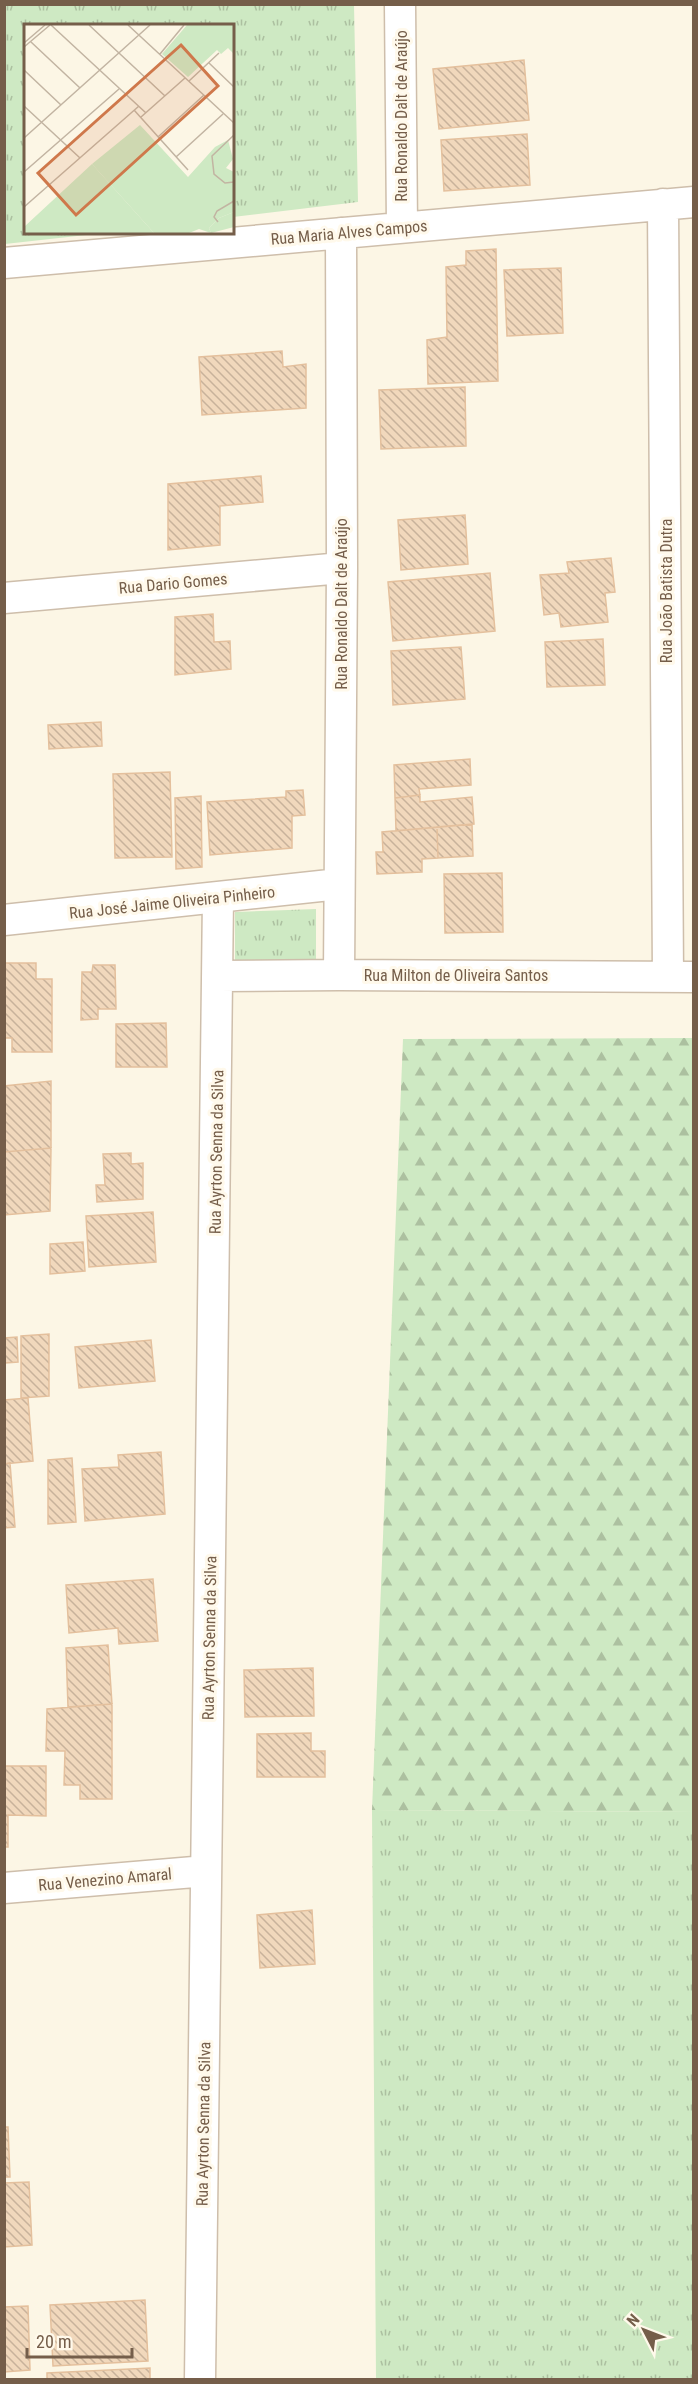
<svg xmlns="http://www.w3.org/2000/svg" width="698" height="2384" viewBox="0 0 698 2384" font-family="'Roboto Condensed',sans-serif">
	<defs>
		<pattern id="grass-tufts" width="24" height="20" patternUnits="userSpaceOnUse" patternTransform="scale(1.5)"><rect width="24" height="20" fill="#cee9c3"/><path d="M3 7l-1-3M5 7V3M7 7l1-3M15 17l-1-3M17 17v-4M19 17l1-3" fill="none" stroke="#acc0a0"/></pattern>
		<pattern id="forest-firs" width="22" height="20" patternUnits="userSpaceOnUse" patternTransform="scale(1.5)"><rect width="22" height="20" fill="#cee9c3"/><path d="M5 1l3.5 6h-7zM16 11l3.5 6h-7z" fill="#acc0a0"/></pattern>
		<pattern id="building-back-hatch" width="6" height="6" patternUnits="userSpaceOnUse" patternTransform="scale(1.5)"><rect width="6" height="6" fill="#f1d8bc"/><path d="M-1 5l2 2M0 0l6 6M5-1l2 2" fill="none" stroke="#c8b29b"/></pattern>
	</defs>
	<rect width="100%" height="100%" fill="#fcf6e5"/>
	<path fill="url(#grass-tufts)" d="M4,5H354L358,202L233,217L232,26H26V232L104,233L5,244Z
		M316,909V960L235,962V912Z
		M372,1810L693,1812V2379H376Z"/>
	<path fill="url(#forest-firs)" d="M693,1038V1812L372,1810L403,1039Z"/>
	<path fill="url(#building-back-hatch)" stroke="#e4c09d" stroke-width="1.5" d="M524,60L529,120L439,129L433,69Z
		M527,134L530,185L444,191L441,140Z
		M496,249L498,381L428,384L427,340L447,337L446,267L466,265V251Z
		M561,268L563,333L507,336L504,270Z
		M282,351L283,367L306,364V408L202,415L199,357Z
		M465,387L466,446L381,449L379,390Z
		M261,476L263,502L220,506V545L168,550V484Z
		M465,515L468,564L401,570L398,520Z
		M611,558L615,592L605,593L608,622L561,627L559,613L544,615L540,575L569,573L567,562Z
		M490,573L495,631L393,641L388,582Z
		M213,614L214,642L230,641L231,669L175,675V617Z
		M603,639L605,685L547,687L545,642Z
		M461,647L465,699L393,705L391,651Z
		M101,722L102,746L49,749L48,725Z
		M470,759L471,785L419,789L420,795L395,798L394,765Z
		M170,772L172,857L115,858L113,774Z
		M303,790L305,815L292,816V848L210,855L207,802L286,797V791Z
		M420,795V802L472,797L474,824L396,831L395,798Z
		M201,796L202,867L176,869L175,798Z
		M472,824L473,856L438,858L437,827Z
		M437,827L438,858L422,859V872L377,874L376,852H383L382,832Z
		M502,873L503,932L445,933L444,874Z
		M4,963H36V979H52V1052H12V1038H4Z
		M93,965H115L116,1009H98V1019L81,1020L82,972H92Z
		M166,1023L167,1067H116V1024Z
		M51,1081V1148L4,1152V1086Z
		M51,1148L50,1211L4,1215V1152Z
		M131,1153V1164L143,1163V1199L97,1202L96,1185H105L103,1154Z
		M153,1212L156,1262L89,1267L86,1216Z
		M83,1242L85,1271L50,1274V1244Z
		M49,1334V1396L21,1398V1336Z
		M17,1337L18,1362L5,1363L4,1389V1338Z
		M151,1340L155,1381L79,1388L75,1347Z
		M28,1398L33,1461L4,1464V1400Z
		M161,1452L165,1514L85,1521L82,1469L119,1467L118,1455Z
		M72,1458L76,1522L48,1524V1460Z
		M10,1463L15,1527L4,1528V1464Z
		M153,1579L158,1641L119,1644L118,1628L69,1633L66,1585Z
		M108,1645L112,1704L68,1707L66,1648Z
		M313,1668L314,1716L245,1717L244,1670Z
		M112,1704V1799H80V1785H64L65,1751H46L47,1709Z
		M311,1733V1751H325V1777H257V1734Z
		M4,1766H46V1816L8,1815V1847H4Z
		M312,1910L315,1964L260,1968L257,1915Z
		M4,2127H8L10,2177H4Z
		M29,2182L32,2245L4,2247V2183Z
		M145,2300L148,2361L53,2366L50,2305Z
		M28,2306L30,2370L4,2372V2307Z
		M150,2368V2380H47V2373Z"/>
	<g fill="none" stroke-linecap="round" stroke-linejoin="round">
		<defs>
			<path id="street" d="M400,4L402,227
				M663,204L668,977
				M4,263L694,202
				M4,598L342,568
				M4,920L339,884
				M339,975L342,568L341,233
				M219,976L339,975L694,977
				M4,1888L206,1871
				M200,2380L218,897"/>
		</defs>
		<use href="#street" stroke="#cebeab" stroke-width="33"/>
		<use href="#street" stroke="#fff" stroke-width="30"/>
	</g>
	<g text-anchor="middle" stroke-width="6" stroke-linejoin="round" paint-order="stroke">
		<g font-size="16" fill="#755e4a" stroke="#fff9eb">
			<text transform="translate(401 116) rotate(-90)" y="6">Rua Ronaldo Dalt de Araújo</text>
			<text transform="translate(349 232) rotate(-5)" y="6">Rua Maria Alves Campos</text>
			<text transform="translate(173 583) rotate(-5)" y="6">Rua Dario Gomes</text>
			<text transform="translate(666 591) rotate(-90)" y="6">Rua João Batista Dutra</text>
			<text transform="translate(341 604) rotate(-90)" y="6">Rua Ronaldo Dalt de Araújo</text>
			<text transform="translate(172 902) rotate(-6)" y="6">Rua José Jaime Oliveira Pinheiro</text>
			<text x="456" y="981">Rua Milton de Oliveira Santos</text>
			<text transform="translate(216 1152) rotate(-89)" y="6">Rua Ayrton Senna da Silva</text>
			<text transform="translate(209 1638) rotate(-89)" y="6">Rua Ayrton Senna da Silva</text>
			<text transform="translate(105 1879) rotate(-5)" y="6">Rua Venezino Amaral</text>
			<text transform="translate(203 2124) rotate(-89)" y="6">Rua Ayrton Senna da Silva</text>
		</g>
	</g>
	<g transform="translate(24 24)">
		<rect width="210" height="210" fill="#fcf6e5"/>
		<path d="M163,1H210V30L204,24L197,30L193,26L164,53L138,30ZM68,140L130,209H0V203ZM210,188V203L187,209L185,204L195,194Z" fill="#cee9c3"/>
		<path d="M116,101L164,153L191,123L204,116L209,135L202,144L210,148V188L195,194L185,204L187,209L175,205L165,209H130L68,140Z" fill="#cee9c3"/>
		<path fill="none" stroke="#c2b4a2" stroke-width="1.5" d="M27,1L122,89M65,1L141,72M104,1L210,99M7,18L56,64M0,19L21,1M0,23L26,1M136,30L160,1M185,39L210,63M0,46L37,81M165,57L195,29M0,82L56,134M110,86L164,146M117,93L161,54M210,111L188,132L190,150L201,159L210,158M134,113L180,71M0,114L126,1M152,133L199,90M0,148L95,65M0,183L115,82M194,198L190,193L193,187L210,177"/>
		<path fill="#cf784b" fill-opacity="0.15" stroke="#cf784b" stroke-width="3" d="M157,21L194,62L52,191L14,149Z"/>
		<rect width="210" height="210" fill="none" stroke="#755e4a" stroke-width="3"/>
	</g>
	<rect width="698" height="2384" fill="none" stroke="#755e4a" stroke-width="12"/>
	<g transform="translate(644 2330) rotate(312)" stroke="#fff9eb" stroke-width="4.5" paint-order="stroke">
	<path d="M0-4.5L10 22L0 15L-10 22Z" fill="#755e4a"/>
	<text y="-9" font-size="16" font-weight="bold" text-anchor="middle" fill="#755e4a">N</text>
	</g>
	<path d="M27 2348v9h105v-9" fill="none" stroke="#755e4a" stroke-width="3"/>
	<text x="36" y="2348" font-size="18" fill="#755e4a" stroke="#fff9eb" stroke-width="4.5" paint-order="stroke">20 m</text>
</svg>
